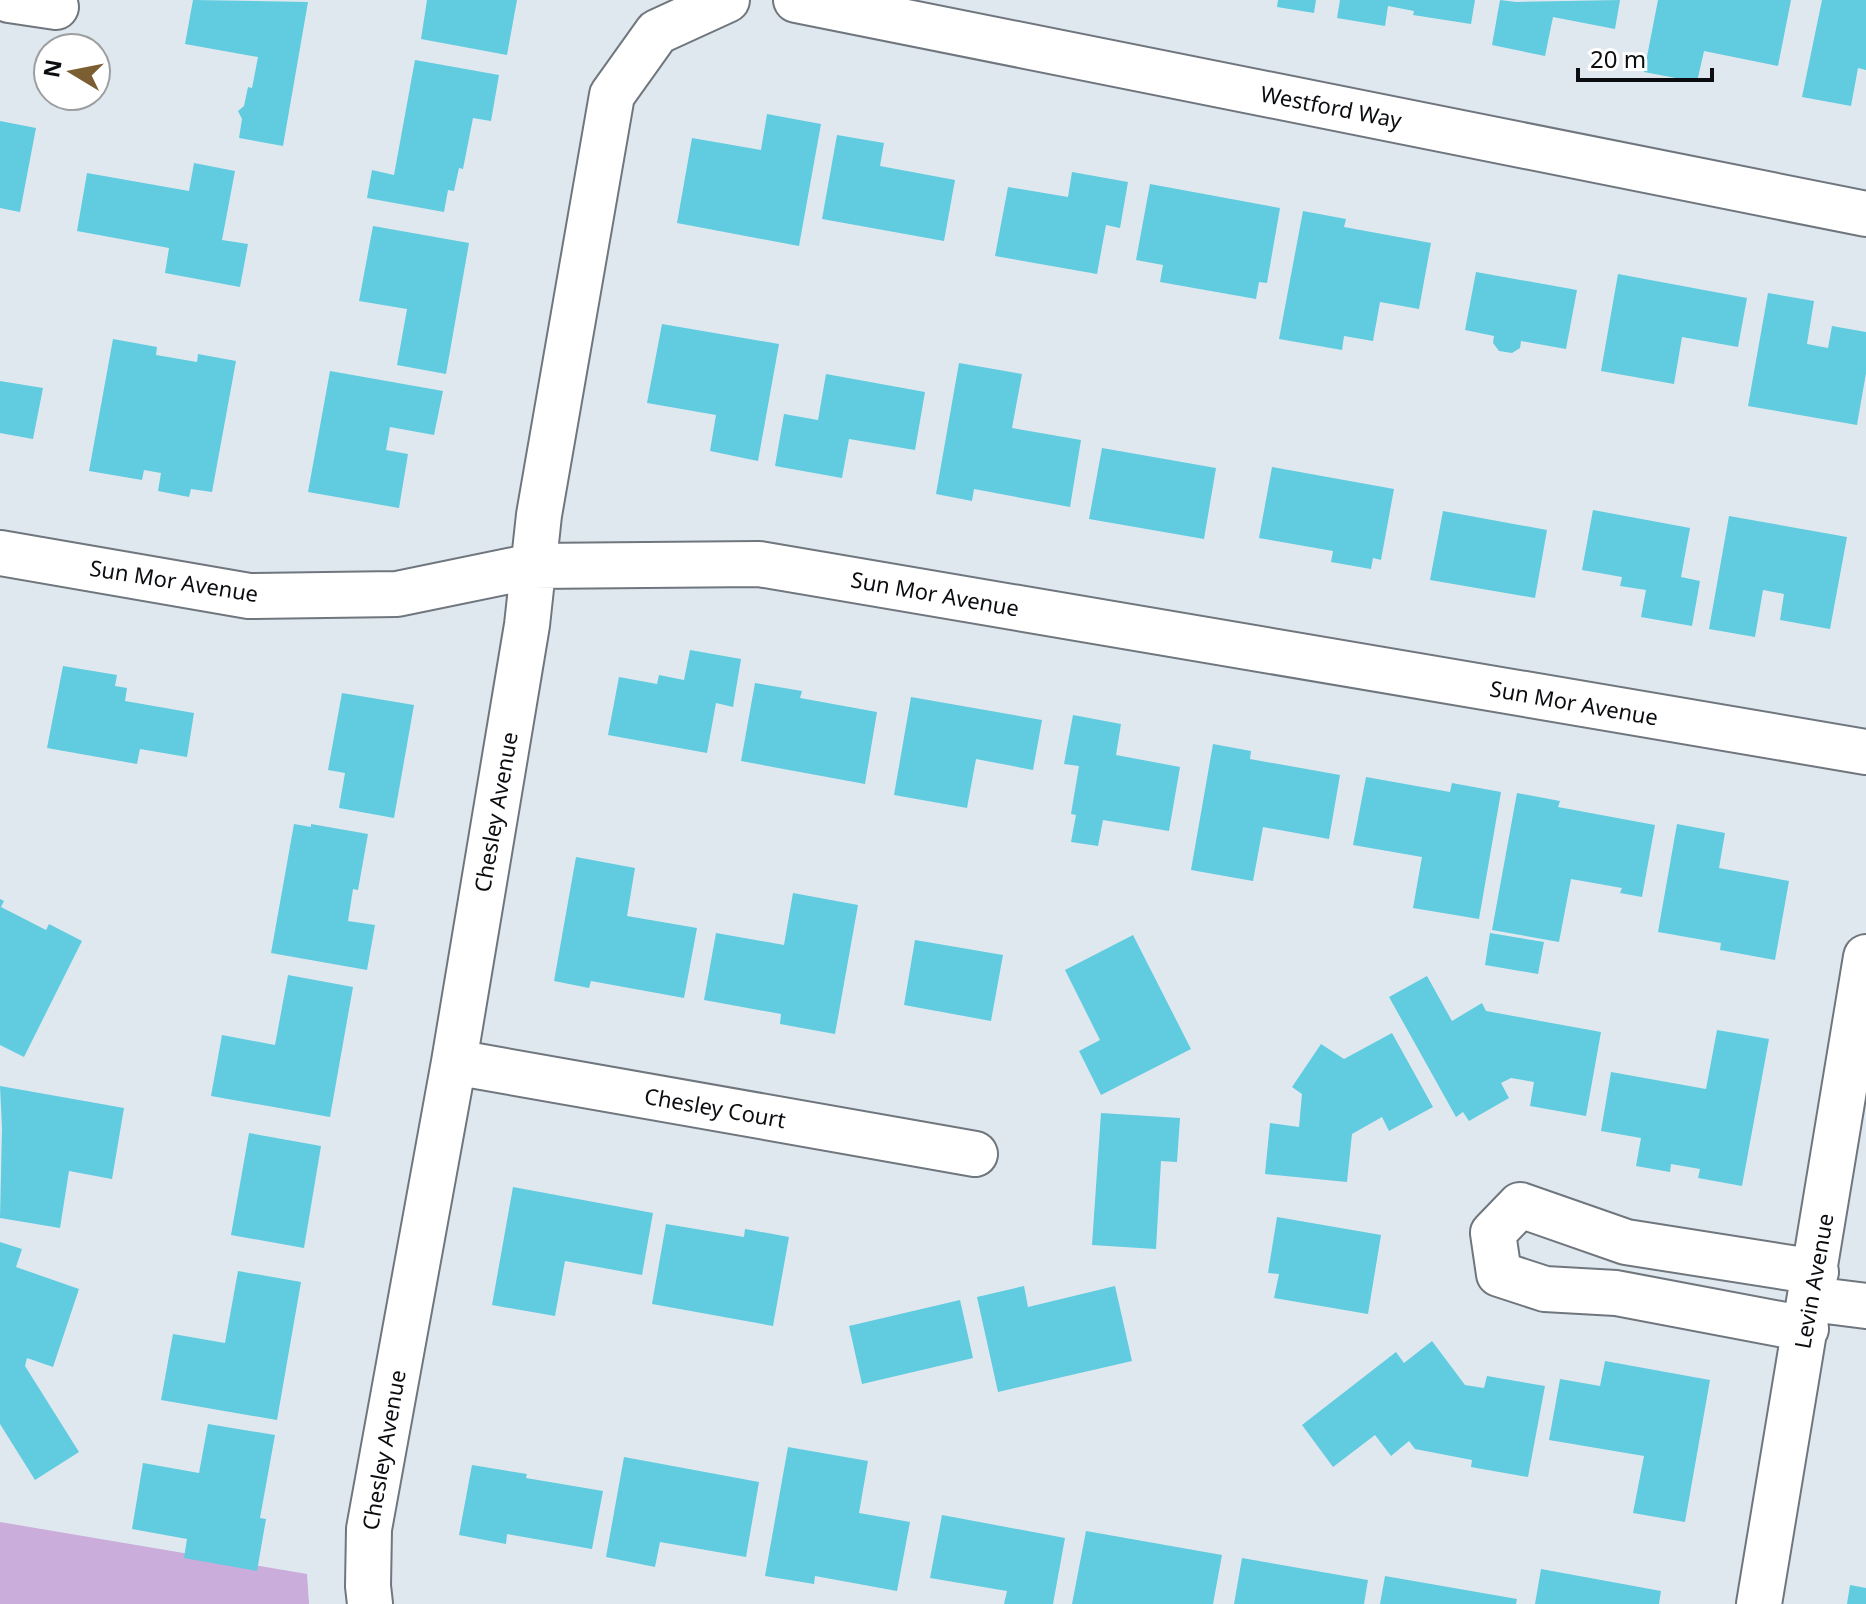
<svg xmlns="http://www.w3.org/2000/svg" width="1866" height="1604" viewBox="0 0 1866 1604" font-family="'Noto Sans',sans-serif">
	<rect width="100%" height="100%" fill="#e0e8ef"/>
	<path fill="#caaddb" d="M0,1522L307,1574L309,1604H0Z"/>
	<path fill="#61cbdf" d="M193,0L308,2L283,146L239,138L242,119L238,111L244,106L248,87L252,88L258,57L185,44Z
		M427,0H517L507,55L421,39Z
		M1278,0H1316L1314,13L1277,7Z
		M1340,0H1475L1471,24L1413,15L1414,11L1388,6L1385,26L1337,18Z
		M1500,0L1516,2L1620,0L1615,29L1553,17L1545,56L1492,45Z
		M1658,0H1791L1778,66L1704,51L1697,82L1644,72Z
		M1822,0H1866V70L1858,68L1851,106L1802,97Z
		M415,60L499,75L491,121L473,118L463,169L459,168L454,191L448,190L444,212L367,198L372,170L394,175Z
		M767,114L821,124L799,246L677,223L692,138L761,150Z
		M0,121L36,128L20,212L0,208Z
		M837,135L884,143L880,166L955,180L944,241L822,219Z
		M194,163L235,171L222,240L248,244L240,287L165,273L169,248L77,231L87,173L189,191Z
		M1072,172L1128,182L1120,228L1106,225L1097,274L995,256L1008,187L1068,197Z
		M1150,184L1280,208L1267,283L1259,282L1256,299L1160,282L1163,265L1136,260Z
		M1303,211L1346,219L1344,227L1431,243L1419,309L1380,302L1373,341L1344,336L1342,350L1279,339Z
		M373,226L469,243L446,374L397,365L407,309L359,301Z
		M1476,272L1577,290L1566,349L1521,341L1520,348L1512,353L1499,351L1493,343L1494,336L1465,330Z
		M1618,274L1747,298L1738,347L1682,337L1674,384L1601,371Z
		M1768,293L1814,301L1807,344L1828,348L1832,326L1866,332V373L1857,425L1748,406Z
		M662,324L779,344L758,461L710,451L716,415L647,403Z
		M113,339L157,347L156,355L197,362L198,354L236,361L212,492L191,489L189,497L158,491L161,473L144,470L142,480L89,471Z
		M959,363L1022,374L1012,428L1081,440L1070,507L974,489L972,501L936,494Z
		M330,371L443,391L434,435L390,427L386,450L408,454L399,508L308,492Z
		M826,374L925,392L915,450L849,439L842,478L775,466L784,414L818,420Z
		M0,381L43,388L33,439L0,433Z
		M1102,448L1216,468L1204,539L1089,519Z
		M1272,467L1394,489L1381,560L1373,558L1371,569L1331,562L1333,551L1259,538Z
		M1593,510L1690,528L1681,577L1700,581L1692,626L1641,617L1646,590L1620,586L1622,577L1582,570Z
		M1443,511L1547,530L1535,598L1430,580Z
		M1729,516L1847,537L1830,629L1780,620L1784,594L1763,590L1755,637L1709,629Z
		M690,650L741,659L733,707L716,703L707,753L608,735L619,677L657,684L659,675L684,680Z
		M63,666L117,675L115,686L127,688L125,701L194,713L187,757L140,749L137,764L47,748Z
		M755,683L802,691L800,698L877,712L865,784L741,761Z
		M342,693L414,705L394,818L339,808L345,773L328,770Z
		M911,697L1042,720L1033,770L976,759L967,808L894,795Z
		M1073,715L1121,724L1116,755L1180,767L1169,831L1103,820L1098,846L1071,842L1076,815L1071,814L1079,766L1064,764Z
		M1213,744L1251,751L1250,759L1340,775L1329,839L1263,827L1253,881L1191,870Z
		M1366,777L1450,792L1452,783L1501,792L1479,919L1413,908L1422,857L1353,845Z
		M1517,793L1560,801L1558,807L1655,825L1642,897L1620,893L1622,888L1571,879L1559,942L1492,930Z
		M294,824L311,827V824L368,834L358,890L353,889L348,921L375,925L367,970L271,953Z
		M1677,824L1725,833L1719,868L1789,881L1775,960L1720,950L1721,943L1658,932Z
		M576,857L635,868L627,916L697,928L684,998L591,981L589,988L554,981Z
		M793,893L858,905L835,1034L780,1024L781,1014L704,1000L716,933L784,945Z
		M0,899L4,901L1,907L46,930L49,924L82,941L24,1057L0,1045Z
		M1490,933L1544,942L1538,974L1485,965Z
		M1133,935L1191,1049L1101,1095L1079,1051L1100,1040L1065,970Z
		M915,940L1003,955L991,1021L904,1005Z
		M288,975L353,987L330,1117L211,1096L222,1035L275,1045Z
		M1427,976L1452,1021L1482,1003L1486,1011L1601,1032L1586,1116L1530,1106L1534,1082L1511,1078L1501,1083L1509,1098L1469,1121L1463,1112L1456,1117L1389,997Z
		M1717,1030L1769,1039L1742,1186L1698,1178L1700,1169L1671,1164L1670,1172L1636,1166L1641,1138L1601,1131L1611,1072L1706,1089Z
		M1392,1033L1433,1107L1389,1131L1382,1117L1352,1134L1347,1182L1265,1174L1270,1123L1299,1127L1302,1094L1292,1087L1321,1044L1344,1059Z
		M0,1086L124,1108L112,1179L69,1171L60,1228L0,1218L2,1128Z
		M1101,1113L1180,1118L1177,1162L1161,1161L1156,1249L1092,1245Z
		M249,1133L321,1146L304,1248L231,1235Z
		M513,1187L653,1213L642,1275L565,1261L555,1316L492,1305Z
		M1277,1217L1381,1235L1368,1314L1274,1298L1279,1274L1268,1273Z
		M666,1224L744,1237L745,1229L789,1237L773,1326L652,1304Z
		M0,1242L22,1249L16,1267L79,1289L53,1367L27,1358L25,1366L79,1452L35,1480L0,1424Z
		M238,1271L301,1282L277,1420L161,1400L173,1334L225,1343Z
		M1024,1286L1028,1307L1115,1286L1132,1361L998,1392L977,1297Z
		M960,1300L973,1358L862,1384L849,1326Z
		M1432,1341L1465,1385L1484,1388L1487,1376L1545,1386L1528,1477L1471,1467L1472,1460L1415,1449L1409,1441L1391,1456L1375,1435L1333,1467L1302,1425L1396,1352L1404,1363Z
		M1605,1361L1710,1380L1685,1522L1633,1513L1644,1456L1549,1440L1560,1379L1600,1386Z
		M208,1424L275,1435L260,1518L266,1519L257,1571L184,1558L187,1539L132,1529L143,1463L199,1473Z
		M788,1447L868,1461L859,1513L910,1522L897,1591L815,1576L814,1584L765,1576Z
		M624,1457L759,1482L746,1557L660,1542L655,1567L606,1557Z
		M472,1465L527,1474L526,1478L603,1491L592,1549L507,1534L506,1544L459,1535Z
		M942,1515L1065,1538L1053,1604H1004L1007,1591L930,1578Z
		M1086,1531L1222,1555L1213,1604H1072Z
		M1242,1558L1368,1580L1364,1604H1234Z
		M1541,1569L1661,1591L1659,1604H1535Z
		M1385,1576L1517,1599L1516,1604H1380Z
		M1850,1585L1866,1588V1604H1847Z"/>
	<g fill="none" stroke-linecap="round" stroke-linejoin="round">
		<defs>
			<path id="minor" d="M9,0L56,7
				M796,0L1866,214
				M0,553L249,596L397,594L533,566L759,564L1866,752
				M454,1062L975,1154
				M1811,1299L1866,1306
				M1806,1329L1616,1293L1545,1289L1499,1274L1493,1233L1520,1205L1626,1242L1816,1272
				M370,1604L368,1586L369,1529L454,1062L527,625L539,515L612,95L657,32L727,0
				M1759,1604L1866,957"/>
		</defs>
		<use href="#minor" stroke="#6f767d" stroke-width="48"/>
		<use href="#minor" stroke="#fff" stroke-width="44"/>
	</g>
	<g text-anchor="middle" stroke-width="8" stroke-linejoin="round" paint-order="stroke">
		<g font-size="22" fill="#0b0d10" stroke="#fff">
			<text transform="translate(1331 107) rotate(11)" y="8">Westford Way</text>
			<text transform="translate(174 581) rotate(9)" y="8">Sun Mor Avenue</text>
			<text transform="translate(935 594) rotate(10)" y="8">Sun Mor Avenue</text>
			<text transform="translate(1574 703) rotate(10)" y="8">Sun Mor Avenue</text>
			<text transform="translate(496 812) rotate(-80)" y="8">Chesley Avenue</text>
			<text transform="translate(715 1108) rotate(10)" y="8">Chesley Court</text>
			<text transform="translate(1814 1281) rotate(-80)" y="8">Levin Avenue</text>
			<text transform="translate(384 1450) rotate(-80)" y="8">Chesley Avenue</text>
		</g>
	</g>
	<g transform="translate(72 72) rotate(280)"><circle r="38" fill="#ffffff" stroke="#9d9e9f" stroke-width="2"/>
	<path d="M0-6L14 30L0 20L-14 30Z" fill="#7b5f32"/>
	<text y="-12" font-size="22" font-weight="bold" text-anchor="middle" fill="#0b0d10">N</text>
	</g>
	<path d="M1578 68v12h134v-12" fill="none" stroke="#0b0d10" stroke-width="4"/>
	<text x="1590" y="68" font-size="24" fill="#0b0d10" stroke="#ffffff" stroke-width="6" paint-order="stroke">20 m</text>
</svg>
